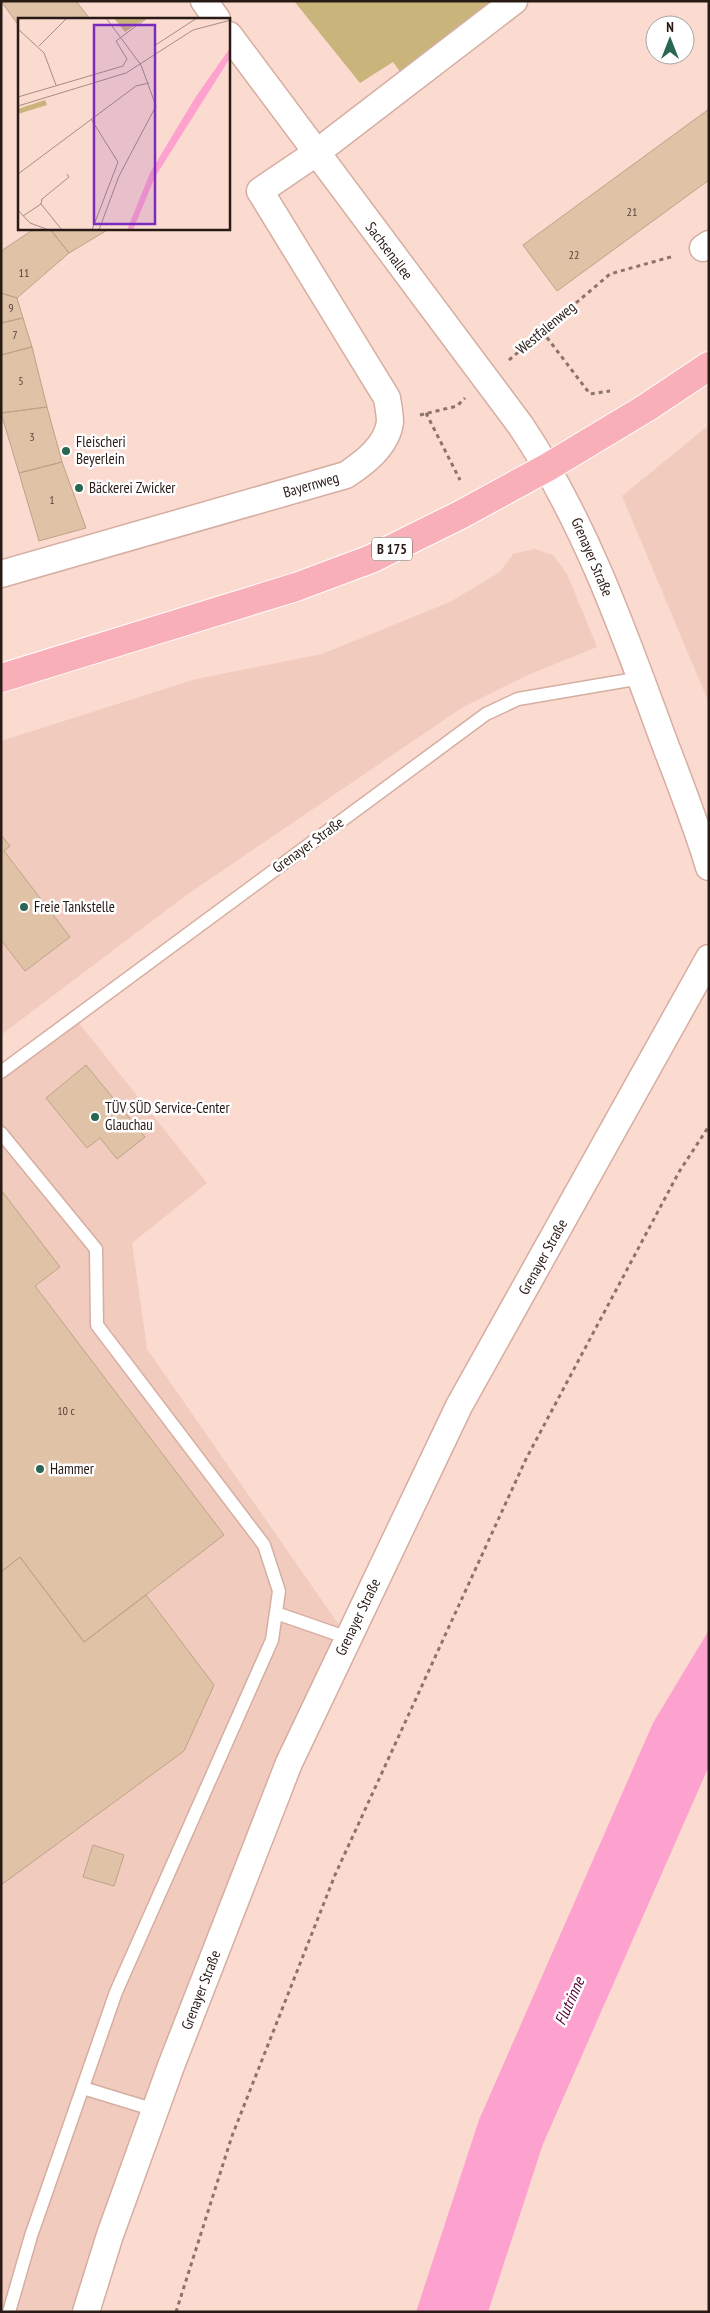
<svg xmlns="http://www.w3.org/2000/svg" width="710" height="2313" viewBox="0 0 710 2313" font-family="'PT Sans Narrow',sans-serif">
	<rect width="100%" height="100%" fill="#fbdacf"/>
	<path fill="#f1cbbd" d="M709,425V703L622,496Z
		M534,549L553,555L567,574L597,647L530,674L463,707L185,896L1,1035V741L196,679L322,654L450,602L500,572L513,554Z
		M74,1017L207,1183L132,1243L147,1349L348,1638L86,2312H1V1072Z"/>
	<path fill="#c9b57c" d="M294,1H501L404,77L393,62L360,83Z"/>
	<path fill="#fda1cf" d="M709,1630V1766L543,2144L488,2312H416L479,2120L653,1723Z"/>
	<path fill="#e0c3a7" stroke="#bea287" d="M1,1H76L90,19H19V26Z
		M709,109V180L557,291L523,245Z
		M34,229H50L69,253L17,298L1,293V251Z
		M50,229H109L69,253Z
		M1,293L17,298L23,318L1,323Z
		M23,318L32,347L1,355V323Z
		M32,347L47,407L1,413V355Z
		M47,407L62,462L19,473L1,413Z
		M62,462L86,528L39,541L19,473Z
		M1,835L10,846L4,851L70,937L25,971L1,940Z
		M86,1065L145,1137L117,1159L100,1138L87,1148L46,1098Z
		M1,1190L60,1267L35,1286L224,1535L84,1642L20,1557L1,1572Z
		M20,1557L84,1642L146,1595L214,1685L184,1751L1,1885V1572Z
		M93,1845L124,1855L114,1886L83,1877Z"/>
	<g fill="none" stroke-linecap="round" stroke-linejoin="round">
		<defs>
			<path id="service" d="M1,1072L486,714L518,699L641,678
				M1,1133L96,1249L97,1325L264,1545L279,1591L272,1640L116,1992L31,2236L9,2312
				M276,1613L348,1638
				M83,2088L155,2110"/>
			<path id="minor" d="M204,1L217,19
				M229,35L521,426C583,519 621,624 659,728C676,774 695,820 709,867
				M703,248L709,244
				M1,574L346,475C364,463 387,446 390,422C390,414 388,405 387,398L260,191L316,153L514,1
				M86,2312L110,2235L171,2066L289,1763L459,1406L709,958"/>
			<path id="primary" d="M1,678L296,587L371,559L460,515L548,467L646,408L709,366"/>
		</defs>
		<use href="#service" stroke="#d6aea1" stroke-width="15"/>
		<use href="#minor" stroke="#d6aea1" stroke-width="29"/>
		<use href="#primary" stroke="#fff" stroke-width="30"/>
		<path stroke="#8b746c" stroke-width="3" stroke-dasharray="4 4" stroke-linecap="butt" d="M542,331L590,394L610,391
			M509,360L610,274L674,256
			M426,413L460,480
			M420,415L457,406L465,398
			M176,2312L232,2136L335,1875L526,1459L679,1172L709,1126"/>
		<use href="#service" stroke="#fff" stroke-width="12"/>
		<use href="#minor" stroke="#fff" stroke-width="26"/>
		<use href="#primary" stroke="#f9afb8" stroke-width="28"/>
	</g>
	<g fill="#2a6753" stroke="#fff" stroke-width="2">
		<circle cx="66" cy="451" r="5"/>
		<circle cx="79" cy="488" r="5"/>
		<circle cx="24" cy="907" r="5"/>
		<circle cx="95" cy="1117" r="5"/>
		<circle cx="40" cy="1469" r="5"/>
	</g>
	<g text-anchor="middle" stroke-width="5" stroke-linejoin="round" paint-order="stroke">
		<g font-size="12" fill="#56443a">
			<text x="632" y="216">21</text>
			<text x="574" y="259">22</text>
			<text x="24" y="277">11</text>
			<text x="11" y="312">9</text>
			<text x="15" y="339">7</text>
			<text x="21" y="385">5</text>
			<text x="32" y="441">3</text>
			<text x="52" y="504">1</text>
			<text x="66" y="1415">10 c</text>
		</g>
		<rect fill="#fff" stroke="#685f5b" stroke-width="1" x="372" y="537.5" width="40" height="23" rx="4"/>
		<g font-size="14" font-weight="bold" fill="#281a15">
			<text x="392" y="554">B 175</text>
		</g>
		<g font-size="15" fill="#281a15" stroke="#fff">
			<text transform="translate(389 251) rotate(53)" y="5">Sachsenallee</text>
			<text transform="translate(546 328) rotate(-40)" y="5">Westfalenweg</text>
			<text transform="translate(311 485) rotate(-16)" y="5">Bayernweg</text>
			<text transform="translate(592 557) rotate(67)" y="5">Grenayer Straße</text>
			<text transform="translate(308 845) rotate(-36)" y="5">Grenayer Straße</text>
			<text transform="translate(543 1257) rotate(-61)" y="5">Grenayer Straße</text>
			<text transform="translate(358 1617) rotate(-64)" y="5">Grenayer Straße</text>
			<text transform="translate(201 1990) rotate(-69)" y="5">Grenayer Straße</text>
		</g>
		<g font-size="15" fill="#281a15" stroke="#fff" text-anchor="start">
			<text x="76" y="447">Fleischeri<tspan x="76" dy="17">Beyerlein</tspan></text>
			<text x="89" y="493">Bäckerei Zwicker</text>
			<text x="34" y="912">Freie Tankstelle</text>
			<text x="105" y="1113">TÜV SÜD Service-Center<tspan x="105" dy="17">Glauchau</tspan></text>
			<text x="50" y="1474">Hammer</text>
		</g>
		<g font-size="16" font-style="italic" fill="#5a093c" stroke="#fff">
			<text transform="translate(569 2001) rotate(-66)" y="6">Flutrinne</text>
		</g>
	</g>
	<g transform="translate(18 18)">
		<rect width="212" height="212" fill="#fbdacf"/>
		<path d="M96,0H128L107,14ZM27,82L29,87L0,96V91Z" fill="#c9b57c"/>
		<path d="M212,30V40L137,159L115,212H109L132,155L177,80Z" fill="#fda1cf"/>
		<path fill="none" stroke="#a78d85" stroke-width="1" d="M0,11L26,35L38,67M21,28L49,0M136,28L179,0M0,79L105,48L109,41L98,23L129,0M0,88L108,55L175,12L213,2M73,101L100,144L74,212M0,156L118,68L131,65M23,186L24,181L51,159L49,156M0,192L12,205L31,212M5,198L23,186L44,212M81,212L101,158L138,88L123,47L88,0"/>
		<path fill="#7b2cbf" fill-opacity="0.15" stroke="#7b2cbf" stroke-width="2.5" d="M76,7H137V206H76Z"/>
		<rect width="212" height="212" fill="none" stroke="#281a15" stroke-width="2.5"/>
	</g>
	<rect width="710" height="2313" fill="none" stroke="#281a15" stroke-width="5"/>
	<g transform="translate(670 40)"><circle r="24" fill="#ffffff" stroke="#a9a3a1"/>
	<path d="M0-4L9 19L0 12L-9 19Z" fill="#2a6753"/>
	<text y="-8" font-size="14" font-weight="bold" text-anchor="middle" fill="#281a15">N</text>
	</g>
</svg>
